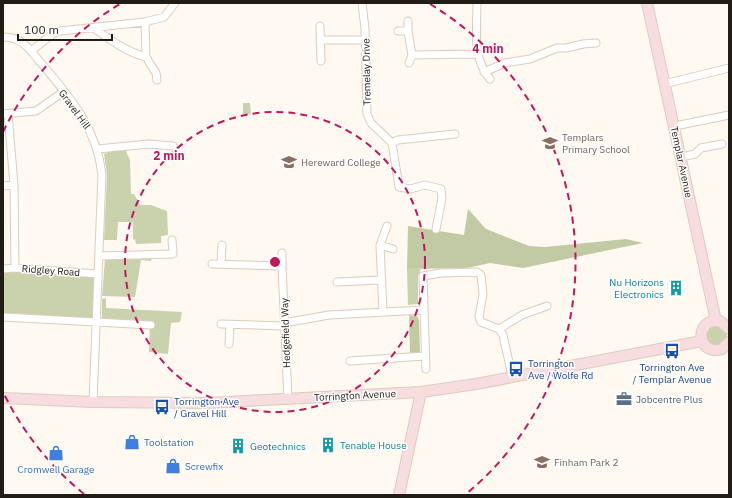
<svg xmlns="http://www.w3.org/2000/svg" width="732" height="498" viewBox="0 0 732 498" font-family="'IBM Plex Sans',sans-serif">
	<rect width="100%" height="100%" fill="#fff9f1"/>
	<path fill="#cad2ad" d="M243,103H250L251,114L243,115Z
		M125,149L130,160L131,194H134L140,205H151L167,211L168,235L161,236V243L136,244L135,239L133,240V222H118L117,240H104L107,175L104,154L114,150Z
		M152,256L151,261L141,260L135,297L102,296L105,259Z
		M407,269H421L418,276V304L408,305Z
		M3,271L92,277L94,278L92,321L15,313L3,315Z
		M106,298V308L182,312L180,322L171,323L168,354L149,352L150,322L102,318V299Z
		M705 335a11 11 0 1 1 22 0a11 11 0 1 1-22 0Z"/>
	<path fill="#c1caa3" d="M468,209L486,229L529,246L545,247L626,239L643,243L523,268L490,263L467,268L407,269L408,226L464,235Z
		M409,315L417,316L419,320L420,352L410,354Z"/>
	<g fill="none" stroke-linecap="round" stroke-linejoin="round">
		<defs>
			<path id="street" d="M362,3L365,29L367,114L371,123L392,143L399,187L410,189L425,185L441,189L442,198L436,229
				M477,3C477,30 472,58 490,79
				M408,21V31L412,55L477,54
				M320,26L321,61
				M94,28C110,40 127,52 146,57L145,22
				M398,31H408
				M3,37C16,37 23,42 31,51C63,90 96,122 102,174L93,402
				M320,40H366
				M31,51L54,33L60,31L145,22L164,17L175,3
				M146,57L156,73L157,80
				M409,63L412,55
				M484,72L505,63L530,59L557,48H566L583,44L596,43
				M664,84L729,68
				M3,114L36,111L63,92
				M8,114L14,185L15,268
				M675,126L729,115
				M392,143L398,140L455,134
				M98,149L149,144L173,146
				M681,157L695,154L701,148L722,144
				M3,186L14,185
				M380,245L393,249
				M99,256L173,254L172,240
				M212,264L282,266L288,400
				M221,264L222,245
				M282,266V253
				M3,269L15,268L98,274
				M337,282L381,280
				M383,312L380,245L387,226
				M3,317L151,325
				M284,323L329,315L423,310
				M221,324L284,326
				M499,329L522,315L547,306
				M229,344L230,325
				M350,361L425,356
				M426,369L423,276L441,273L477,272L481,275L483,294L479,317L481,322L499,329L503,335L512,376"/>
			<path id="secondary" d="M647,3L716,321
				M729,329L720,321C693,318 697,357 722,349L729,342
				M3,398L93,402L207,403L421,392L476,384L702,341
				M399,495L421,392"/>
		</defs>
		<use href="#street" stroke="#dcccba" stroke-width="9"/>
		<use href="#secondary" stroke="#dcccba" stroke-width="12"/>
		<use href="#street" stroke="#fff" stroke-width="7"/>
		<use href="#secondary" stroke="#f8dde0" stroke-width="10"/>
	</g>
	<g fill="none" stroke="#c2185b" stroke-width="2" stroke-dasharray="7 5">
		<circle cx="275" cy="262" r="150"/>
		<path d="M84 494A301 301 0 0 1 3 392M3 132A301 301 0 0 1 120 4M430 4A301 301 0 0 1 466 494"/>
	</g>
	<defs>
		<symbol id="school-bare" viewBox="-9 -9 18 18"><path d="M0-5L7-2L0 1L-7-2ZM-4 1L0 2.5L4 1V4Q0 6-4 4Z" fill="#8d6e63" stroke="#fff" stroke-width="2.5" paint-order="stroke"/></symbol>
		<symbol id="university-bare" viewBox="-9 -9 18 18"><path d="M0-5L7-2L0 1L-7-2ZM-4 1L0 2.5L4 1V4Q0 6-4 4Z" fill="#8d6e63" stroke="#fff" stroke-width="2.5" paint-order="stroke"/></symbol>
		<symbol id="building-bare" viewBox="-9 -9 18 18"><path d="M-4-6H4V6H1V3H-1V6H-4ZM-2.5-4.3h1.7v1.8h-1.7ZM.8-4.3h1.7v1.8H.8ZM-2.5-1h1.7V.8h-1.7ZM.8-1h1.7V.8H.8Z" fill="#0f9aa8" stroke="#fff" stroke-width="2.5" paint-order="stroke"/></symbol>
		<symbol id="bus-bare" viewBox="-9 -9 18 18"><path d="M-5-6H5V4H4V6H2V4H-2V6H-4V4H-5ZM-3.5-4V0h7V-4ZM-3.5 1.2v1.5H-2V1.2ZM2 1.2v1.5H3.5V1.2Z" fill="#1a4fb4" stroke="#fff" stroke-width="2.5" paint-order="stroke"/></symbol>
		<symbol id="office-bare" viewBox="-9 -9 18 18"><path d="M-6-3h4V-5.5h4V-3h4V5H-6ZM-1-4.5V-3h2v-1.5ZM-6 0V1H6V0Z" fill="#5c6f8a" stroke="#fff" stroke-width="2.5" paint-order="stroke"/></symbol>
		<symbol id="shop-bare" viewBox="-9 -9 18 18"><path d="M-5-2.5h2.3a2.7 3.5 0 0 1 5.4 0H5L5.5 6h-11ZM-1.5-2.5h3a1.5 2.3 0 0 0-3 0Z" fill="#3f7fe0" stroke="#fff" stroke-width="2.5" paint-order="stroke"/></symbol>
	</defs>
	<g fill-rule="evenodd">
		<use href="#school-bare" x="539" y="132" width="22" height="22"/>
		<use href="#university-bare" x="278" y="151" width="22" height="22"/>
		<use href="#building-bare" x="665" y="277" width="22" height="22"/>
		<use href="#bus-bare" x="661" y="340" width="22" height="22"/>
		<use href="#bus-bare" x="505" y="358" width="22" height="22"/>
		<use href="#office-bare" x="613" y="388" width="22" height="22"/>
		<use href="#bus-bare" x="151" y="396" width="22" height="22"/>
		<use href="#shop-bare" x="121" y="431" width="22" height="22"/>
		<use href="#building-bare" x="317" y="434" width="22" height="22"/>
		<use href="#building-bare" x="227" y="435" width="22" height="22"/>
		<use href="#shop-bare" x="45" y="442" width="22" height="22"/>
		<use href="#school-bare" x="531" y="451" width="22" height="22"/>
		<use href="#shop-bare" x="162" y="455" width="22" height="22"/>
	</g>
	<g text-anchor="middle" stroke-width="3" stroke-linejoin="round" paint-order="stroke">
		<g font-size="10" fill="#211c15" stroke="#fff">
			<text transform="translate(366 72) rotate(-91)" y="4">Tremelay Drive</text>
			<text transform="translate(75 109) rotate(54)" y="4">Gravel Hill</text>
			<text transform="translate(682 162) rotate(78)" y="4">Templar Avenue</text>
			<text transform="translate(51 270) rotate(4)" y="4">Ridgley Road</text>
			<text transform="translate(285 333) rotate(-92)" y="4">Hedgefield Way</text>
			<text transform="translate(355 395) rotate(-3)" y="4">Torrington Avenue</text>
		</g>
		<g font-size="10" fill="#785e54" stroke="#fff" text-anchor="start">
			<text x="562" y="141">Templars<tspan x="562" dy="12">Primary School</tspan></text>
			<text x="301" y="166">Hereward College</text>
			<text x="554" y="466">Finham Park 2</text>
		</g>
		<g font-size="10" fill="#0d838f" stroke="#fff" text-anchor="start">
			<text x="664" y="286" text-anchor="end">Nu Horizons<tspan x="664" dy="12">Electronics</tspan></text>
			<text x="340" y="449">Tenable House</text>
			<text x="250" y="450">Geotechnics</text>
		</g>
		<g font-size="10" fill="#164399" stroke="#fff" text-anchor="start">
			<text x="528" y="367">Torrington<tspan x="528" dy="12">Ave / Wolfe Rd</tspan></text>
			<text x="672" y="371" text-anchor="middle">Torrington Ave<tspan x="672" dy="12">/ Templar Avenue</tspan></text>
			<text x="174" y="405">Torrington Ave<tspan x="174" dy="12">/ Gravel Hill</tspan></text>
		</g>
		<g font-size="10" fill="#4e5e75" stroke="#fff" text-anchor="start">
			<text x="636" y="403">Jobcentre Plus</text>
		</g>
		<g font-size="10" fill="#366cbe" stroke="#fff" text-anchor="start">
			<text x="144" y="446">Toolstation</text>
			<text x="185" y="470">Screwfix</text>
			<text x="56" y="473" text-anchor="middle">Cromwell Garage</text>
		</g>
	</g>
	<circle cx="275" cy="262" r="6" fill="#c2185b" stroke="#fff" stroke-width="2"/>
	<g font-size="12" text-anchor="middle" font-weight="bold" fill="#c2185b" stroke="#fff" stroke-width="3" stroke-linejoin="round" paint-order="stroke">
		<text x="488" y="53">4 min</text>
		<text x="169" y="160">2 min</text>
	</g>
	<rect width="732" height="498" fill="none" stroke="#211c15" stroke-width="8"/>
	<path d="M18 34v6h94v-6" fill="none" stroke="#211c15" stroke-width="2"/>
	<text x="24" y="34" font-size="12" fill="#211c15" stroke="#ffffff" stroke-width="3" paint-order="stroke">100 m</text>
</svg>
